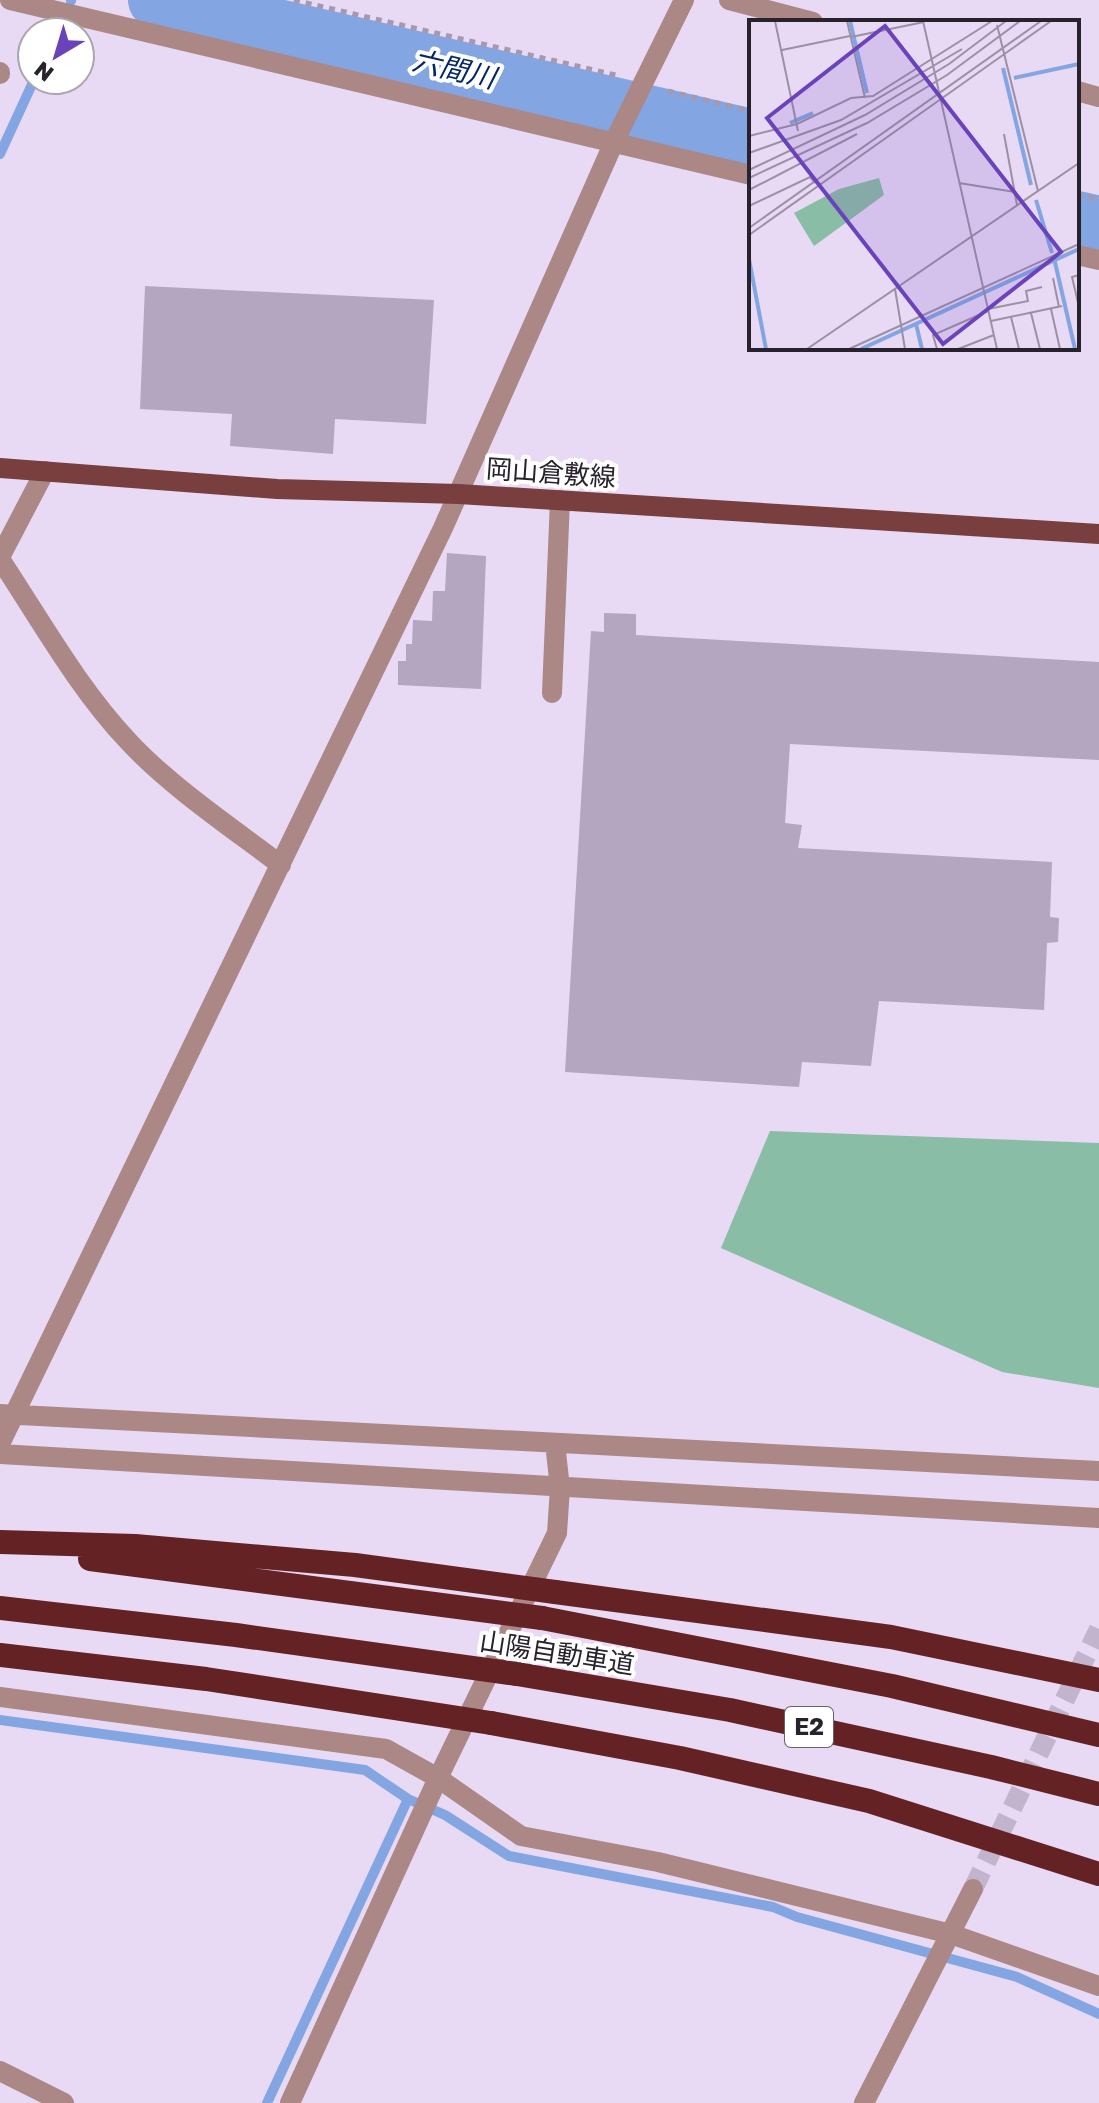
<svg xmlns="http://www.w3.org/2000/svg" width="1099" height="2103" viewBox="0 0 1099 2103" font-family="'Golos Text','Noto Sans JP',sans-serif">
	<rect width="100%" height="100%" fill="#e8d9f5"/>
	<path fill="#8abda5" d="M770,1131L1099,1143V1388L1002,1372L721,1248Z"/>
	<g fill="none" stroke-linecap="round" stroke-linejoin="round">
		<path stroke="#83a6e3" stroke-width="10" d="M71,1V0
			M0,154L34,80
			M0,1720L365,1770L408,1799L445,1815L509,1856L773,1907L797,1917L1017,1977L1099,2014
			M267,2103L408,1799"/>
		<path stroke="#83a6e3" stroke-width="58" d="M157,0L751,138
			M1077,220L1099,225"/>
	</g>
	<path fill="#b4a5c0" d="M145,286L434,300L426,424L335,419L333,454L230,446L232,414L140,409Z
		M447,553L486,556L481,689L398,685V661H406V644H412L413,620L432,621L433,591H445Z
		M604,613L636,614V635L1099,662V760L790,744L785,823L802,825L798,848L1052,862L1050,917L1059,918L1058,942L1047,943L1044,1010L879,1001L871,1066L802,1062L799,1087L565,1072L591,631L604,632Z"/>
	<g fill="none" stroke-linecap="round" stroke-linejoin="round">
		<path stroke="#c2b4cd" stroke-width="20" stroke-dasharray="20 10" stroke-linecap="butt" d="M973,1889L1099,1629"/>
		<path stroke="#a599af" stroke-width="5" stroke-dasharray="6 6" stroke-linecap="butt" d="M294,0L620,76
			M668,91L751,111
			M1077,194L1099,200"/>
		<path stroke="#ab8786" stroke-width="20" d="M10,0L751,175
			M729,0L813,22
			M0,72V74
			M1077,91L1099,97
			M1077,255L1099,260
			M0,557L45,471
			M0,559C41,621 78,688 129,742C171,787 232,828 281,865
			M552,693L560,500
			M0,1414L1099,1471
			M0,1444L443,528L614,142L684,0
			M0,1454L1099,1518
			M0,1697L386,1749L438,1778L521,1836L658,1862L951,1934L1099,1986
			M0,2071L64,2103
			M290,2103L438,1778L557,1533L560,1488L555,1443
			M864,2103L973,1889"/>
		<path stroke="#793e3e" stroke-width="20" d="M0,468L277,489L459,494L1099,534"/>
		<path stroke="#652225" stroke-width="24" d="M555,1592L891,1637L1099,1680
			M542,1618L892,1686L1099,1735
			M517,1674L730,1710L991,1767L1099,1794
			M491,1723L680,1758L869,1801L1099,1874"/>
		<path stroke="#652225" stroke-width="24" d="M0,1542L135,1546L355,1565L555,1592
			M90,1559L542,1618
			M0,1608L236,1635L517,1674
			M0,1655L206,1679L491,1723"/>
	</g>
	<g text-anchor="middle" stroke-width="8" stroke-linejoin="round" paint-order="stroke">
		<rect fill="#fff" stroke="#68646b" stroke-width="2" x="785" y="1707" width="48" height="40" rx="6"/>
		<g font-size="24" font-weight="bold" fill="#28222c">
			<text x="809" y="1735">E2</text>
		</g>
		<g font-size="26" fill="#28222c" stroke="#fff">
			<text transform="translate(551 473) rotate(4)" y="9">岡山倉敷線</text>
			<text transform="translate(557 1653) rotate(9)" y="9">山陽自動車道</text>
		</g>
		<g font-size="28" font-style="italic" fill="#03276d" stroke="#fff">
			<text transform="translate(454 69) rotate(13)" y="10">六間川</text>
		</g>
	</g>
	<g transform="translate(749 20)">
		<rect width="330" height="330" fill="#e8d9f5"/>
		<path d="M130,158L135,175L65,226L45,193L90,169Z" fill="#8abda5"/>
		<path fill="none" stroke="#83a6e3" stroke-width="4" d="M101,1L118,73M254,48L282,165M265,58L330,44M41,103L64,93M287,180L303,233M305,238L326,329M0,239L17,329M167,304L173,329M112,329L330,229"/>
		<path fill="none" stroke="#9b90a5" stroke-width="2" d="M26,1L49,111M98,1L116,78M174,1L248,329M248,5L289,171M102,17L175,2M33,30L101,16M255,114L268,185M0,116L48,104L102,78L124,76L243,1M0,133L92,100L213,29M0,150L116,95L200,44L257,1M0,158L118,103L198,55L271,1M210,163L266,172M0,170L108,114M0,186L61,157L66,163M0,208L292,1M0,215L302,1M330,255L323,257L330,287M304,258L310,287M146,269L156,329M239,289L279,281L277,271L293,267M302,289L311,329M282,293L291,329M262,297L270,329M242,301L313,286M58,329L330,143M100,329L330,224M188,329L184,315L239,291M209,329L245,315"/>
		<path fill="#6a43bb" fill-opacity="0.15" stroke="#6a43bb" stroke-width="4" d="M136,6L312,232L194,324L18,98Z"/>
		<rect width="330" height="330" fill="none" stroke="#28222c" stroke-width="4"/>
	</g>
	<g transform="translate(56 56) rotate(218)"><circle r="38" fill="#ffffff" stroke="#a9a7ab" stroke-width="2"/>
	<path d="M0-6L14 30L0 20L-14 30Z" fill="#6a43bb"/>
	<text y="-12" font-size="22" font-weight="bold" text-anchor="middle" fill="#28222c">N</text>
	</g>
</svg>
